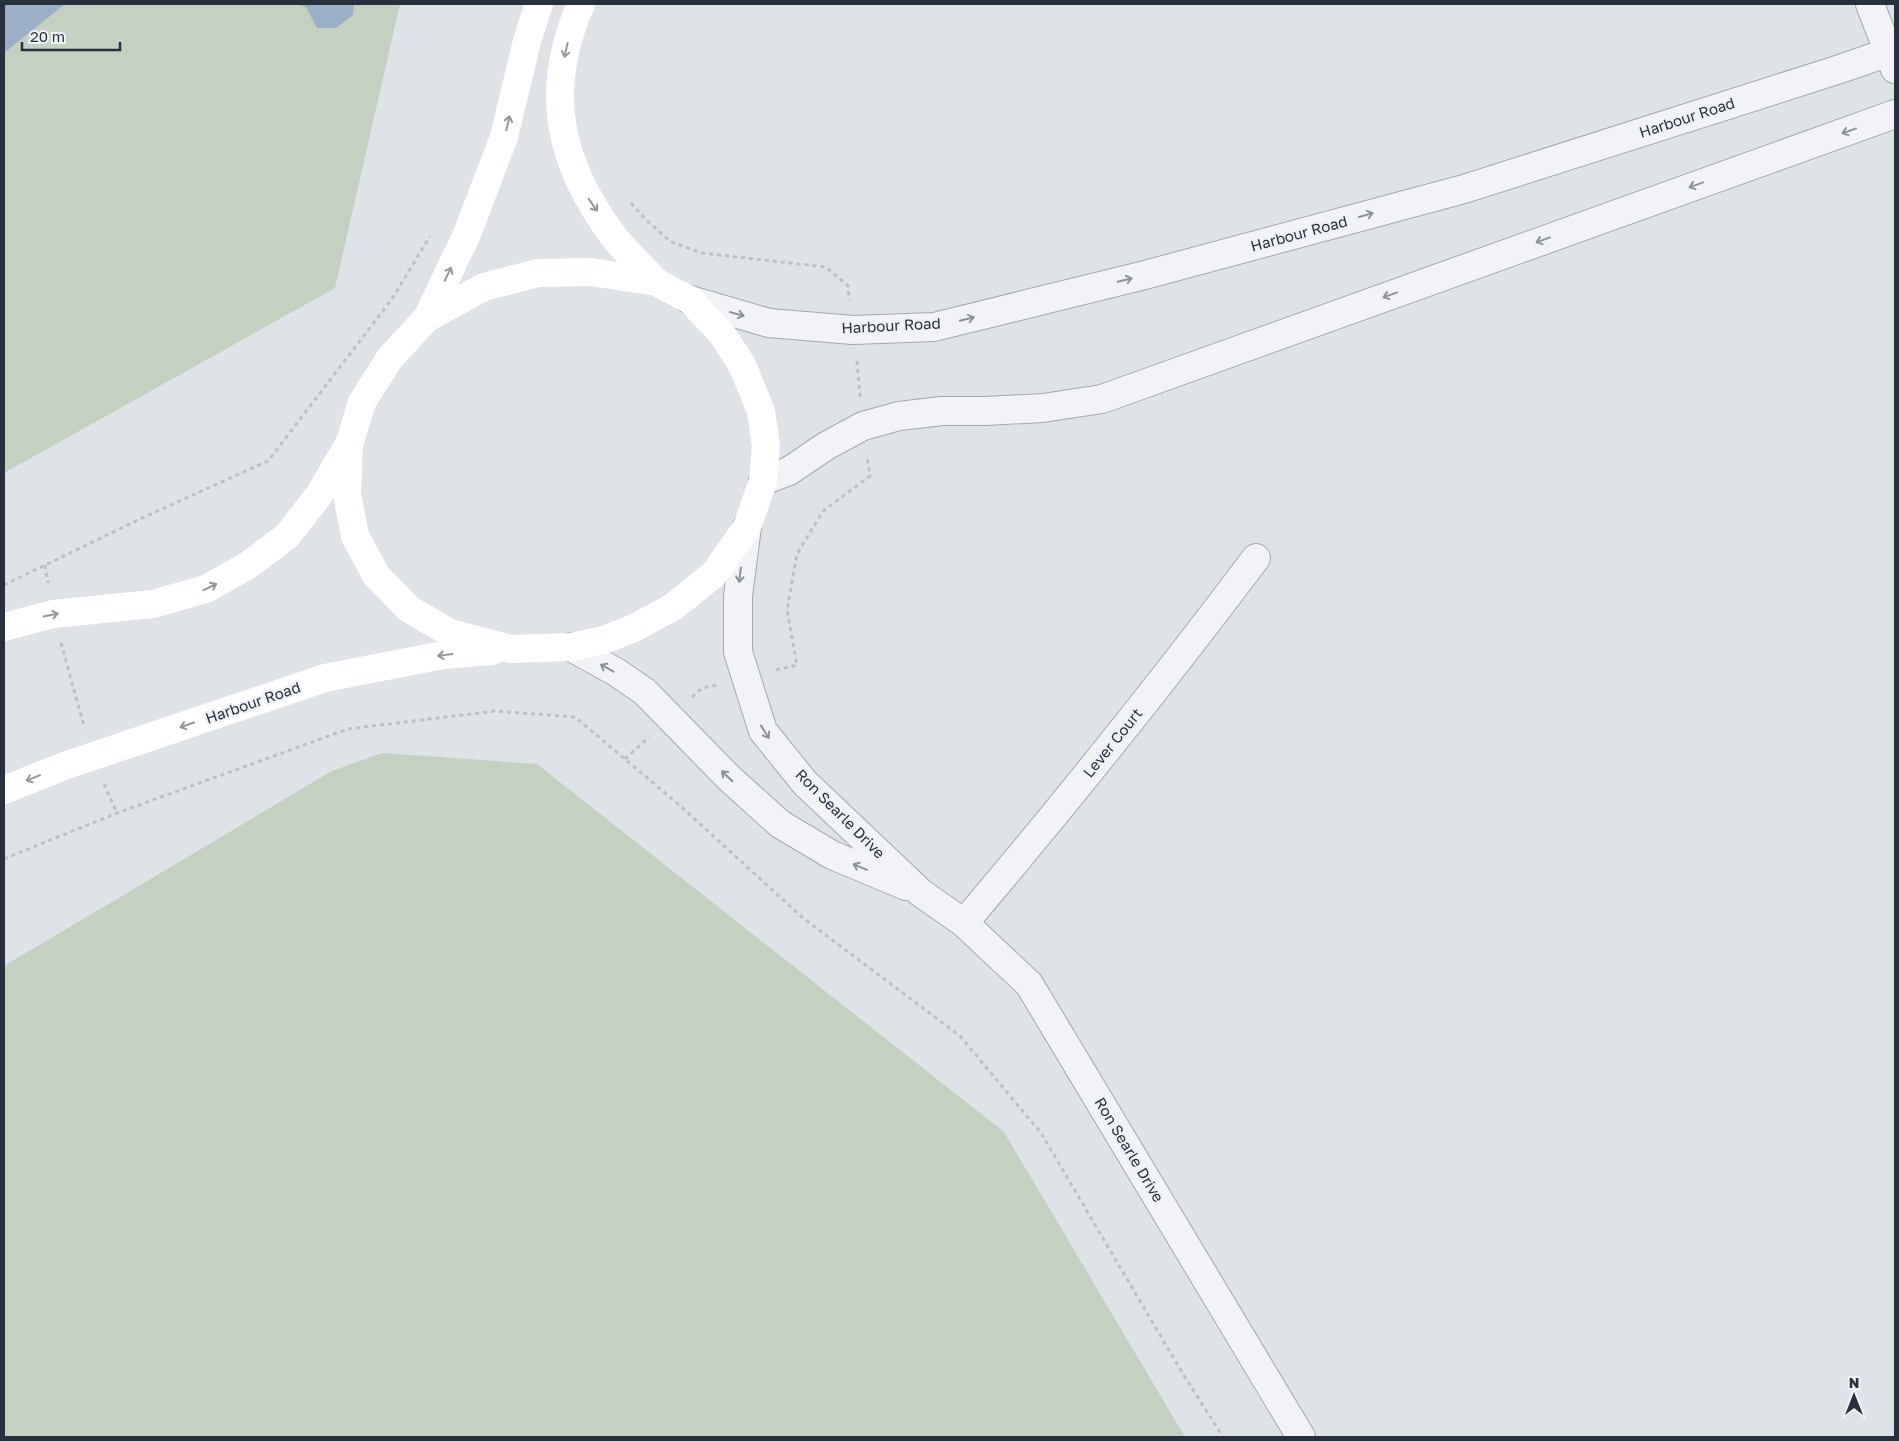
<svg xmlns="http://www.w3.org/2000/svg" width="1899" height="1441" viewBox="0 0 1899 1441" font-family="'Golos Text',sans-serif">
	<rect width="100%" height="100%" fill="#dfe2e7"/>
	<path fill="#c4d1c0" d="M4,4H400L335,288L4,473Z
		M382,753L537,764L1004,1132L1185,1437H4V966L332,771Z"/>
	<path fill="#9bb0c6" d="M4,4H65L4,53Z
		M296,4H354L353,15L336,28H317L306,7Z"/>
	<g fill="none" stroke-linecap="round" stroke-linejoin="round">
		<defs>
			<path id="minor" d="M1870,4L1895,69
				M964,923C1065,804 1162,683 1256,558"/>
			<path id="tertiary" d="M690,300L769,323L853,330L934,327L1145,275L1464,189L1837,70L1895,50
				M763,481L789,471L826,446L863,426L899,416L942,411H985L1043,408L1102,399L1895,114
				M747,527L738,596V652L763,731L805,783L921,893L964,923L1029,984L1301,1437
				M571,647L616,672L645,692L728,777L780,824L832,855L906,886"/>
		</defs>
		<use href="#minor" stroke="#a4a9b1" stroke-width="30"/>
		<use href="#tertiary" stroke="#a4a9b1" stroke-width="30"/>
		<path stroke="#bdc0c6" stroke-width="3" stroke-dasharray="4 4" stroke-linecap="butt" d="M631,203L645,219L671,242L702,253L826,267L848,286L849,300
			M857,361L860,397
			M45,565L48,583
			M4,585L142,518L268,461L392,299L430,236
			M61,643L84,726
			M776,670L797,665L787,610L797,554L823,511L870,476L867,457
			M692,697L702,688L717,685
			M625,759L649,737
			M104,784L117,813
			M4,859L117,813L348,729L495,711L575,717L677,803L803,918L960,1036L1041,1133L1183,1374L1223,1437"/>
		<use href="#minor" stroke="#f1f3f6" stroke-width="28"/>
		<use href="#tertiary" stroke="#f1f3f6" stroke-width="28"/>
		<path stroke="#fff" stroke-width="28" d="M581,4C543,91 558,162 614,237C627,253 642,267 656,282
			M591,272L656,282L690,300L722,334L742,365L761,411L766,446L763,481L747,527L714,574L673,607L634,628L604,640L571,647L511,649L450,633L409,609L376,575L355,536L347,494L349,445L362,402L390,358L427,318L484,287L538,273Z
			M427,318L467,234L504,137L527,41L539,4
			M4,627L53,614L153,604L206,589L247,566L287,536L319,495L347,447
			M4,790L64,766L325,678L443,655L492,651"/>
	</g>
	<defs><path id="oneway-shaft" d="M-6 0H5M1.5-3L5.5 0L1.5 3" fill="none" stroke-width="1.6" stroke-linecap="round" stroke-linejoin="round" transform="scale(1.25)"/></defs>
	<g stroke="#94989e">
		<use href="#oneway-shaft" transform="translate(566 50) rotate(103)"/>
		<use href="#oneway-shaft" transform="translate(508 123) rotate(-77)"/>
		<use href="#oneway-shaft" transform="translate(593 205) rotate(55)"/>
		<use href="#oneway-shaft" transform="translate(448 274) rotate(-64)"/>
		<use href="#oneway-shaft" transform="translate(210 587) rotate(-26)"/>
		<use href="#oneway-shaft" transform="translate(51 615) rotate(-11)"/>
		<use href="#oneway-shaft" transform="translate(445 655) rotate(173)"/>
		<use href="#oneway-shaft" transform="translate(187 725) rotate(161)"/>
		<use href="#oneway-shaft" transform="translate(33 778) rotate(158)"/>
	</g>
	<g stroke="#8c929a">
		<use href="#oneway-shaft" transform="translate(1849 131) rotate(160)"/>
		<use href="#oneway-shaft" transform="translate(1696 185) rotate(160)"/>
		<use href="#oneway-shaft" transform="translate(1366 215) rotate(-15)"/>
		<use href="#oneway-shaft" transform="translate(1543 240) rotate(160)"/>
		<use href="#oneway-shaft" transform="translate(1125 280) rotate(-14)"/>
		<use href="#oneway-shaft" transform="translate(1390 295) rotate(160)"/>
		<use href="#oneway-shaft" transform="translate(737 314) rotate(16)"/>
		<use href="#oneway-shaft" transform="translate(967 319) rotate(-14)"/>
		<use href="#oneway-shaft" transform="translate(740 575) rotate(97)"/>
		<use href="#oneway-shaft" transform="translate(607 668) rotate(-151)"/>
		<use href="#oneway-shaft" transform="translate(765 732) rotate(58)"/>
		<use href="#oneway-shaft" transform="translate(727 776) rotate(-136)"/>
		<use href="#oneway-shaft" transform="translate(860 867) rotate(-157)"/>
	</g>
	<g text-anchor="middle" stroke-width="4.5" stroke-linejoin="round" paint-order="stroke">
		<g font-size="15" fill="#28303e" stroke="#eef1f5">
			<text transform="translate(1687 118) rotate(-18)" y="5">Harbour Road</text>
			<text transform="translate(1299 234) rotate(-15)" y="5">Harbour Road</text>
			<text transform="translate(891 326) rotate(-3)" y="5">Harbour Road</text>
			<text transform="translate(253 703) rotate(-19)" y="5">Harbour Road</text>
			<text transform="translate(1113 743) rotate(-51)" y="5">Lever Court</text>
			<text transform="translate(840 814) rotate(45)" y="5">Ron Searle Drive</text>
			<text transform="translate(1129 1150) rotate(59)" y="5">Ron Searle Drive</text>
		</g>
	</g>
	<rect width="1899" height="1441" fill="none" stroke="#28303e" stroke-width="10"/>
	<g transform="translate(1854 1396)" stroke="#eef1f5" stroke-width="4" paint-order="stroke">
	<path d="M0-4L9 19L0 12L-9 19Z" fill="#28303e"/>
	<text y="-8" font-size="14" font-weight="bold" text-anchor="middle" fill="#28303e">N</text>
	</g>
	<path d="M22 42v8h98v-8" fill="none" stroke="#28303e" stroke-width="2.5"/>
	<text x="30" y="42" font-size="15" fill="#28303e" stroke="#eef1f5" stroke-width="4" paint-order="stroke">20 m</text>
</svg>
